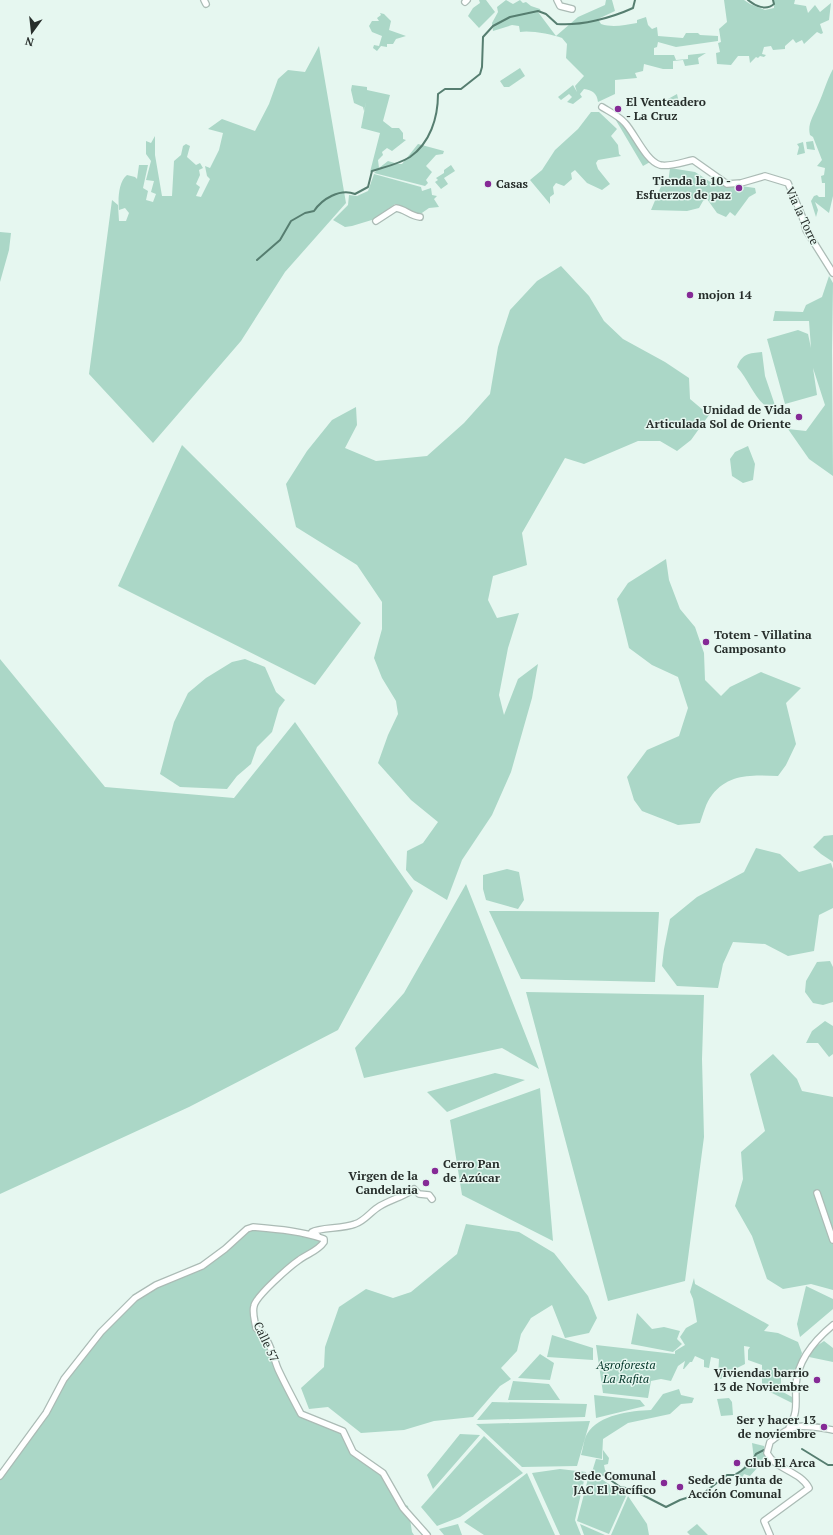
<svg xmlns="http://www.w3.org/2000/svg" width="833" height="1535" viewBox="0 0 833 1535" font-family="'PT Serif',serif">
	<rect width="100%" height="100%" fill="#e6f7f0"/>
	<path fill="#abd7c7" d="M479,0H486L495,12L479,28L468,16L473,8L480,3Z
		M506,0L513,4L520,0L523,3L526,2L531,6L540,9L541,12H538L556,36L578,17L605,5L606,0H612L615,11L598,19L601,24C613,28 624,25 637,23V20L646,17L648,25L652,29L657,27L658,36L683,38L686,33H698L700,35L718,36V41L676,47L658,42L657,47L654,48V55H674L676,60L688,59V55L706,53L698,58L699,64L685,66L683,60L673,61V69H663L644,64L643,71L635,73L637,78L615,80V94L598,102C597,93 592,90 584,89L580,94L582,97L573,104L567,102L572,97L569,94L561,100L558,97L573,85L577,92L575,86L584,76L566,58L567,44L562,38C552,34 529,30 520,32L519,26L512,25L493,31L492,23L498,12L497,7Z
		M724,0H744L750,4L765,10L774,8V0H795L794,4L806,6L808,13L815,5L820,12L831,3L829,20L820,24L823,33L821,34L817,32L804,44L802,40L796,43L793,39L785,46V49L773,50L771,46L764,47L762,54L766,55L764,57L760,56L758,58L756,57L750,63L749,56H738L731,65L717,64L716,53L720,52L718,43L721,42L719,29L727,22Z
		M380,13L384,14L391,21L389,30L406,36L396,39L393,44H387V47L381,46L377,51L373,48L374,45L379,46L382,36L372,32L369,26L372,21H379L377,18L381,15Z
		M319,46L346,203L285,272L241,341L153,443L89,374L112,200L118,205L119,221H126L129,213L125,208L119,210C118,201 118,182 127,175L135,177L137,179L139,165H148L143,188L148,191L146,200L153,202L156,194L151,192L154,181L146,180L151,161L146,154V141L151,143L155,136V155L162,196H172L174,161L181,155L183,146L186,144L190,146L187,157L196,165L200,163L203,168L199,170L200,175L196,184L200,187L196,196L201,197L210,179L207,176L205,166L210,168L219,150L223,133L208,129L222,119L255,131L269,104L278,79L288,70L305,72Z
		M520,68L525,76L509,87H504L500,81Z
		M833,69V196L829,213L815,202L818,210L816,217L811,201L814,196L817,195L819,197H825V183H822L821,176L824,175L825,168L817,166L822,160L813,137L810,135C807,124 814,115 818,105C824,92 826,82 833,69Z
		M352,85L367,87V90L390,95L383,121L392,128H399L403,133V139L406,140L392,151L387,148L382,152L383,155L378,160L379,168L388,161L398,164H402L418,144L444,151L443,154L436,155L426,166L432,172L426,180L428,183L425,186L374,173L377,170L370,172L380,133L361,128L366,102L364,111L363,107L354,103L351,90Z
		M677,94L679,103L677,105L668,99Z
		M591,112H599L617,129L611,136L618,145L619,154L621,156L598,160L596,163L598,169L610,184L602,190L587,183L575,170L571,173L572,179L564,186L556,183L553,187L554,194L550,197V204L530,180L542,170L555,150L578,129Z
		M614,117L631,134L650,162L643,166Z
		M813,141L815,150L807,149L806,142Z
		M803,142L805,153L797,155L799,147L797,144Z
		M451,165L455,171L444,178L448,184L441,189L435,182L438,180L436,178L444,173V170Z
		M670,168L695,172L712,183L728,187L741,186L755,188L756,193L749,197L735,216L730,212L726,217L717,213L707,199L703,201L699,208L687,211L651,210L662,184H668Z
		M374,174L421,187L422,191L431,188L432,195L437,196L434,199L439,207L429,208L419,215L411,213L395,204L375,219L352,226L345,227L333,220L348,205L349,195L357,196L368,191Z
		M0,232L11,233L9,250L0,282Z
		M561,266L589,296L604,321L623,339L665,362L689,378L690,399L709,415L691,440L677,451L660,441H638L584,464L565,458L522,533L527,565L493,576L488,600L497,618L519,613L508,648L499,695L504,715L518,679L538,664L532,698L511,772L492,815L462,860L447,900L414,880L406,870L407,851L423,843L438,822L411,800L378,763L388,735L398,714L396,701L382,678L374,658L382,629V602L357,565L296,527L286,484L307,451L332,420L356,407L357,425L345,448L376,461L427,456L464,423L490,394L498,347L510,310L537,281Z
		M829,276L833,283L832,351L833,476L809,459L788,429L806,431L825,405L813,368L817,395L785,404L767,339L798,330L808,334L811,348L809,321H773L775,311L803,312L806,305L822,297Z
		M762,352L765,376L778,414C755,404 752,384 737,367C742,354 749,353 762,352Z
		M182,445L361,623L315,685L118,586Z
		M748,446L755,464L753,480L743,483L732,476L730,459L735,452Z
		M666,559L669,580L680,609L695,627L704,653L705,680L721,696L730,687L761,672L801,688L786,703L796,744L786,765L778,776C753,775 729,773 712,795C706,802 703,815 700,823L678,825L642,811L634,800L627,777L647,750L679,736L688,708L678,677L652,665L629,648L617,599L628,583Z
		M0,659L105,787L234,798L295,722L413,891L338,1030L189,1107L0,1194Z
		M245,659L265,667L276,692L285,700L279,708L272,732L257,747L251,764L237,776L227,789L180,787L160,774L174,722L188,693L206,678L232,662Z
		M833,835V862L821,854L813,847L824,836Z
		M756,848L780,854L799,872L831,863L833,869V908L819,915L814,951L788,956L765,944L733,942L723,964L718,988L677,986L662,966L664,949L670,919L697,897L744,872Z
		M507,869L519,872L524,900L518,909L486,900L483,889V875Z
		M466,884L539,1069L502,1048L364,1078L355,1048L404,993Z
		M489,911L659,912L655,982L521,979Z
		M830,961L833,967V1002L823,1005L813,1003L805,992L806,981L817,962Z
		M526,992L704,995L702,1059L704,1137L685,1281L608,1301Z
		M825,1021L833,1026V1054L829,1057L818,1043H806L812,1031Z
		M773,1054L797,1079L802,1091L833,1097V1290L811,1284L783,1289L767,1279L752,1236L735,1206L743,1179L741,1152L765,1131L750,1074Z
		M495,1073L525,1080L447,1112L427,1092Z
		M540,1088L553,1241L462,1195L450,1120Z
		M466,1224L519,1232L554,1253L588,1296L597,1318L589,1333L565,1338L552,1305L531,1318L521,1334L517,1351L501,1368L511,1379L500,1386L473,1417L434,1421L404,1430L361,1433L328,1407L309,1409L301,1388L324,1367L325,1347L339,1307L366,1289L393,1298L411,1292L457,1254Z
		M253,1227L324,1239L256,1300V1328L263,1333L301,1414L343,1431L353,1452L383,1473L398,1501L408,1506L412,1532L414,1535H0V1476L52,1400L101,1332L135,1298L156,1285L202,1266Z
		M694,1278L695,1284L769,1325L764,1331L778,1333L798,1342L802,1353L794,1379L781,1370V1391L792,1397L796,1405L762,1388V1365L748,1360V1350L750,1347L744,1346L745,1364L731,1371L729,1376L720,1379L718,1378L719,1359L711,1357L709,1368L704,1367V1360L695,1356L692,1362H690L684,1369H683L685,1361L678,1366L671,1381L661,1379L651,1381L648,1398L603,1393L596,1345L675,1354V1351L685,1345L680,1337L686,1328L697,1322L693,1299L690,1292Z
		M806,1286L833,1299V1309L800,1337L797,1324Z
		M637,1313L652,1329L664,1327L680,1331L677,1339L682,1344L673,1352L631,1344Z
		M552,1335L593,1348V1360L547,1357Z
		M824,1341L833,1348V1362L809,1357L815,1347Z
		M540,1354L554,1363L550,1380L518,1378Z
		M513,1381L549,1384L560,1400H508Z
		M679,1389L681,1395L694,1398L692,1403L681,1404L670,1414L628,1423L603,1439L602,1459L581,1455C583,1449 584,1439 587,1434C599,1414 631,1411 651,1410L663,1394Z
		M594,1395L640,1400L645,1406L596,1418Z
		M729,1398L732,1402L733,1415L721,1416L717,1399Z
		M492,1402L587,1404L585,1417L477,1420Z
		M590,1421L577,1466L522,1467L476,1424Z
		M460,1434L480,1435L433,1489L427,1475Z
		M484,1436L523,1473L460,1517L437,1526L421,1507Z
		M752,1443L764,1446L766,1458L750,1476L744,1474L742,1478L735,1473L743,1469L747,1460L754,1459Z
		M603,1450L609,1458L608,1464L604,1465L605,1470L607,1472L601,1477L592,1472L596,1459L603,1460Z
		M560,1469L586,1472L575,1520L581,1535H560L532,1473Z
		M590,1471L626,1496L609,1534L577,1521Z
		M527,1473L555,1535H484L464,1522Z
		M628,1496L647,1524L649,1535H611Z
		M458,1524L462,1535H444L439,1529Z
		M580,1524L605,1535H584Z
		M697,1524L708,1535H690L687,1532Z"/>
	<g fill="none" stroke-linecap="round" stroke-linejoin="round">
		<path stroke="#567e70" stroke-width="2" d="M748,0C755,6 766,11 774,4L773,0
			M257,260L280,240L291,221L305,213L314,211C322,199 340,188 355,194L368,187L372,171C385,167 399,164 410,157C430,143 438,118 438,94L445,89H461L480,74L482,67L483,37L493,26L510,17L538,11L546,14L557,24C581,26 611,18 633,8L635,0
			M802,1449L828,1465H833
			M604,1475L620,1487L631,1489L666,1507L680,1500L705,1492L727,1475H735L741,1471L751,1463L756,1454L764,1450"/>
		<defs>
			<path id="street" d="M204,0L206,4
				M557,0L560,6L572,9
				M465,2L467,0
				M602,107C610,112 619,116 625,123C635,134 646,161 660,165C670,167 683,162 693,160L727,184L741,183L765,176L788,183L802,216L806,230L833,273
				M376,221L396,208C405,209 410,216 420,217
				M817,1193L833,1240
				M317,1235L312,1232C320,1227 343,1229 355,1224C365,1221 371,1211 380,1206C392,1199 403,1197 414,1189L419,1194L429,1195L432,1199
				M789,1428C799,1409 795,1404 796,1384C798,1360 816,1339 833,1325
				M0,1476L46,1413L64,1379L101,1332L135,1298L156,1285L202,1266L225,1249L247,1229L253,1227C276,1229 302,1231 324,1239V1242C318,1251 307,1254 299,1260C289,1267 256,1296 254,1306C252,1313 255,1321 256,1328C270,1338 272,1354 278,1369C285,1384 293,1399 301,1414L343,1431L353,1452L383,1473L403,1508L427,1535
				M770,1535L764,1521L809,1488C800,1471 776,1470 767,1453L770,1442C795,1421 803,1425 833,1430"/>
		</defs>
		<use href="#street" stroke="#abbbb5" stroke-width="8"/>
		<use href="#street" stroke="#fff" stroke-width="5.5"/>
	</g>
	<g fill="#852a96" stroke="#e6f7f0" stroke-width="1.5">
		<circle cx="618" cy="109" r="4"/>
		<circle cx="488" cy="184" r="4"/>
		<circle cx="739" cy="188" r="4"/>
		<circle cx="690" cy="295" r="4"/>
		<circle cx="799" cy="417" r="4"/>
		<circle cx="706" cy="642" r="4"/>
		<circle cx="435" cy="1171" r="4"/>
		<circle cx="426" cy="1183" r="4"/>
		<circle cx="817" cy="1380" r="4"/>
		<circle cx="824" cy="1427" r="4"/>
		<circle cx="737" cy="1463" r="4"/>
		<circle cx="664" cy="1483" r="4"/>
		<circle cx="680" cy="1487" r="4"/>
	</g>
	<g text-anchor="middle" stroke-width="3" stroke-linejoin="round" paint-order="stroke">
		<g font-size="12" font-weight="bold" fill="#272e2b" stroke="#e6f7f0" text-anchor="start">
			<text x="626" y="106">El Venteadero<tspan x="626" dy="14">- La Cruz</tspan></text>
			<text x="731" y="185" text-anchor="end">Tienda la 10 -<tspan x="731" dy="14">Esfuerzos de paz</tspan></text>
			<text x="496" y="188">Casas</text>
			<text x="698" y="299">mojon 14</text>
			<text x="791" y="414" text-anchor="end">Unidad de Vida<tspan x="791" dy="14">Articulada Sol de Oriente</tspan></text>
			<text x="714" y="639">Totem - Villatina<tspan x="714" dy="14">Camposanto</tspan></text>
			<text x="443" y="1168">Cerro Pan<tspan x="443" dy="14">de Azúcar</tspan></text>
			<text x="418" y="1180" text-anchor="end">Virgen de la<tspan x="418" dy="14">Candelaria</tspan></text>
			<text x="809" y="1377" text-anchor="end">Viviendas barrio<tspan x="809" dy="14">13 de Noviembre</tspan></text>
			<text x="816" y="1424" text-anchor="end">Ser y hacer 13<tspan x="816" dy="14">de noviembre</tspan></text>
			<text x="745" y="1467">Club El Arca</text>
			<text x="656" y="1480" text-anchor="end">Sede Comunal<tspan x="656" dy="14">JAC El Pacífico</tspan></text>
			<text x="688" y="1484">Sede de Junta de<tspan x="688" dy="14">Acción Comunal</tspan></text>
		</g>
		<g font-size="12" fill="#272e2b" stroke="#e6f7f0">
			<text transform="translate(802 216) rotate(65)" y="4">Via la Torre</text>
			<text transform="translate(266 1342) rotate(65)" y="4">Calle 57</text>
		</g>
		<g font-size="12" font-style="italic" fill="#013427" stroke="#e6f7f0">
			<text x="626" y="1369">Agroforesta<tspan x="626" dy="14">La Rafita</tspan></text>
		</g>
	</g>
	<g transform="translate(32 32) rotate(195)" stroke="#e6f7f0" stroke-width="3" paint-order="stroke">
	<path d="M0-3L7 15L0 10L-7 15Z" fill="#272e2b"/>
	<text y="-6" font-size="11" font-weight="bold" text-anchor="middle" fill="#272e2b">N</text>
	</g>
</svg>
